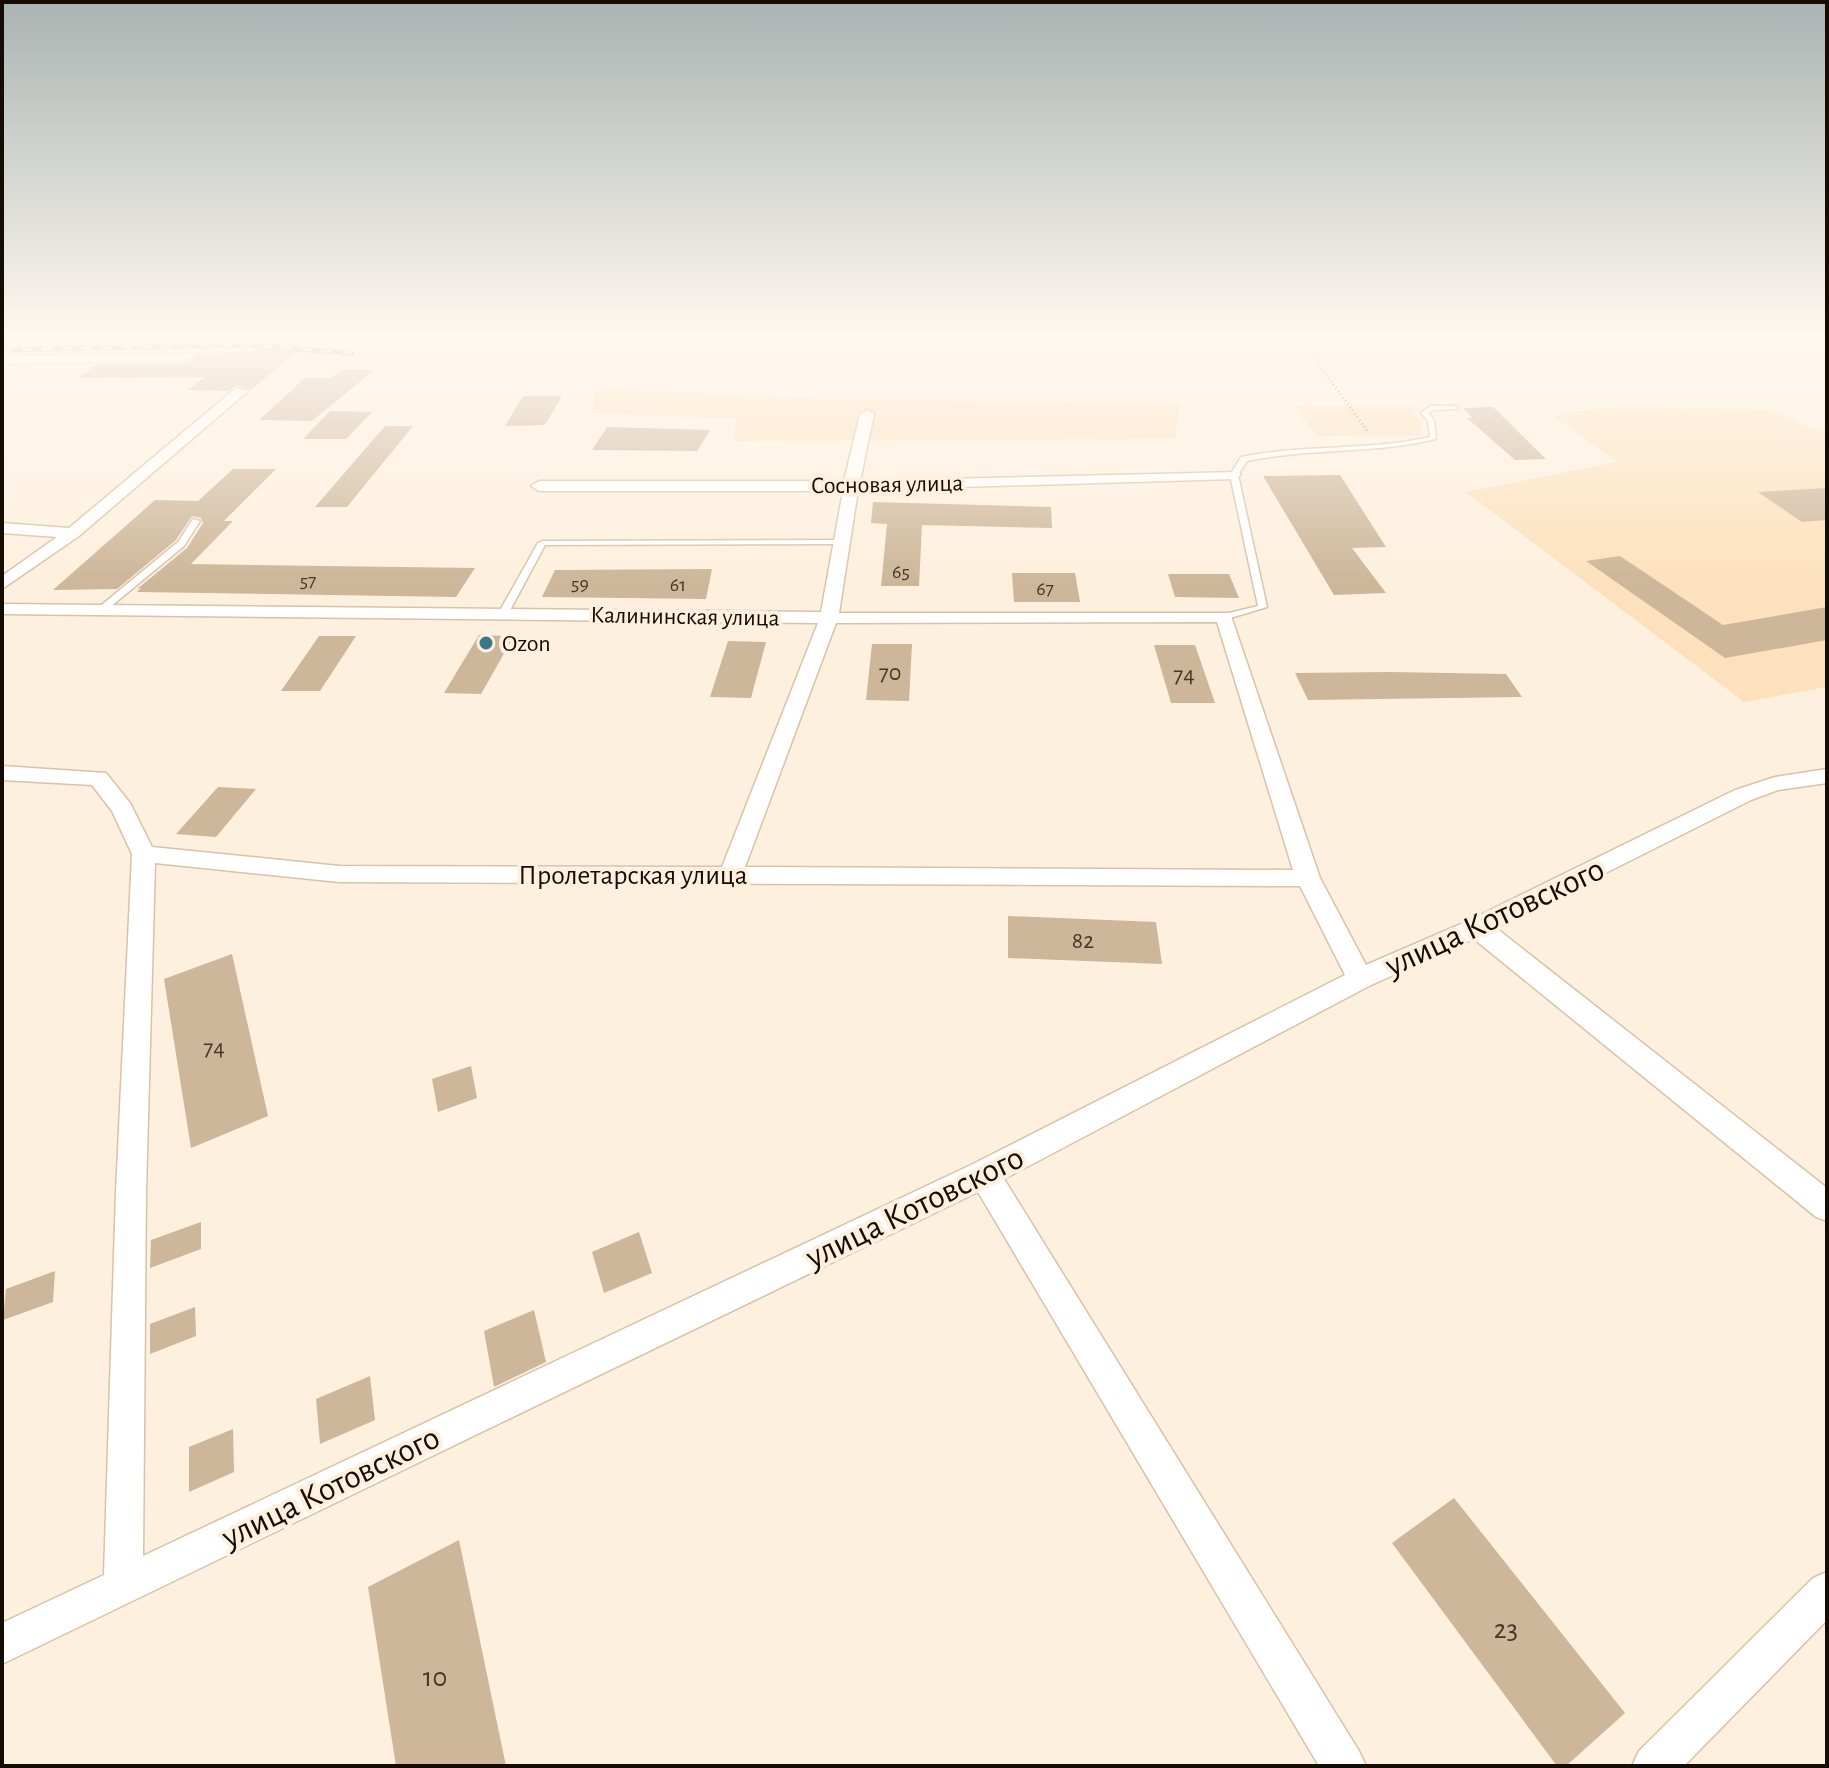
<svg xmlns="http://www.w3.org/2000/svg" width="1829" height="1768" viewBox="0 0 1829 1768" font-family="'Alegreya Sans',sans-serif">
	<rect width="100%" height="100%" fill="#fef0de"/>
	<path fill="#fde1bc" d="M596,388L837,400L1180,403L1175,439L734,441L736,419L592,413Z
		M1411,405L1420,422L1422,435L1317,436L1294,406Z
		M1620,407L1771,410L1817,430L1827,431V687L1744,702L1466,492L1617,462L1555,417L1559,413Z"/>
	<path fill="#cdb699" d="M259,348H301L251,390L237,385L228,391L187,390L205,377L79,378L96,365L187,364L196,358L194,353L254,352Z
		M343,369L374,370L312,421L259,420L305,378H330Z
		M523,396H562L545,425L505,426Z
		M1493,407L1546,459L1515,460L1467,418H1472L1463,408Z
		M330,411L372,412L346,439H303Z
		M385,426H413L347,507H315Z
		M607,427L710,430L697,451L592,450Z
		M233,469H276L224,521H233L191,564L475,568L456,597L137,592L141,588L137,589L187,548L203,523L201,518L192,516L176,540L117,589L53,590L155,500L198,501Z
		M1340,475L1386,547L1352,548L1386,593L1334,595L1263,476Z
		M1827,488V520L1802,522L1758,492Z
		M873,502L1051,507L1052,528L922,525L919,586H881L887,524L871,523Z
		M1620,556L1723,625L1827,607V640L1725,658L1586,561Z
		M712,569L706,599L542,597L555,570Z
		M1012,573H1075L1080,602H1014Z
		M1168,574H1229L1239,598L1175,597Z
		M479,635L514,636L481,694L444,693Z
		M319,636H356L320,691H281Z
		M728,641L766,642L751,698L710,697Z
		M872,644H912L909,701L866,700Z
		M1154,645H1195L1215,703H1171Z
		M1390,672L1506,674L1522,697L1308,700L1295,673Z
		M218,787L256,789L216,837L176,834Z
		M1008,916L1156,922L1162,964L1008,958Z
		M232,954L268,1116L191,1148L164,979Z
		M471,1066L477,1098L438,1112L432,1079Z
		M201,1222V1249L150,1268L151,1240Z
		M639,1232L652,1273L604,1293L592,1252Z
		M55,1271L53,1302L3,1320L6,1289Z
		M195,1307L196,1336L150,1354V1324Z
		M534,1310L546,1362L494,1387L484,1331Z
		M370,1376L375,1420L320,1444L316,1399Z
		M233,1429L234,1472L189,1492V1447Z
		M1454,1498L1625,1713L1566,1766H1557L1392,1543Z
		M459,1540L506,1766H396L368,1587Z"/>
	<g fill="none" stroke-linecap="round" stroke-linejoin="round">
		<defs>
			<path id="service" d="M1455,406L1458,408L1457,409L1433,410L1428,413L1434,420L1436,439C1374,454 1310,448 1247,461L1238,475L1267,607L1227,619H1221V615L1258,606L1230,475L1241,457C1304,444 1368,451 1430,437L1428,421L1421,413L1422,412L1431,406Z
				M193,519L200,521L184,546L104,612H98V608L178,542Z
				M841,540L845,542L844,544L545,545L508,614L503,617L498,614L538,543L542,541Z"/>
			<path id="minor" d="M191,354L193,357L187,361L2,364V356Z
				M236,388L248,391L79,536L2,589V576L57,537L2,533V523L69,528Z
				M867,410L874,414L860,481L1239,472L1241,475L1234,479L858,490L839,613H1230L1320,878L1366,965L1468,921L1735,790L1775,777L1827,769V783L1778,790L1751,800L1496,928L1827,1188V1221L1816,1217L1474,939L1369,986L1004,1179L1359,1751L1366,1766H1319L978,1192L2,1664V1623L104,1575L116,1192L132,854L112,811L92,785L2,780V766L106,773L130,803L152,847L339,866L722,867L818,623L2,614V604L821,612L843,491H539L531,486L539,481H844L860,414ZM1217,622L1293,870L745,867L836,623ZM155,863L339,882L1300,886L1345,975L973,1164L143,1556L146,1192Z
				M1827,1572V1620L1684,1766H1632L1639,1751L1813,1578Z"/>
		</defs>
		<use href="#service" stroke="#d9c2a5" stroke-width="3"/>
		<use href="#minor" stroke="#d9c2a5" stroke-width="3"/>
		<path stroke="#8a7f71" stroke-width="3" stroke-dasharray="1 3" stroke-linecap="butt" d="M1298,336L1368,432"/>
		<use href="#service" fill="#fff" fill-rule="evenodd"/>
		<use href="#minor" fill="#fff" fill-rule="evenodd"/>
		<defs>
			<path id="rail" d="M2,350L242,345L352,353"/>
		</defs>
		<use href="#rail" stroke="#6d6356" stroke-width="5"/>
		<use href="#rail" stroke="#fef0de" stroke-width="3" stroke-dasharray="10" stroke-linecap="butt"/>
	</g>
	<linearGradient id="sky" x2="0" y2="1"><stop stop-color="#aab4b2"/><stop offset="0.58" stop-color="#fff8f0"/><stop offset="1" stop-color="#fff8f0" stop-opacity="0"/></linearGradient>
	<rect width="1829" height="583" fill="url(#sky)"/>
	<circle fill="#3a778d" stroke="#fef0de" stroke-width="3" cx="486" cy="643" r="8"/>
	<g text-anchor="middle" stroke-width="8" stroke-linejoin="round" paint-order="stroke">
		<g font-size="20" fill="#433729">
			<text x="901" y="578">65</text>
			<text x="308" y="587">57</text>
			<text x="580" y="590">59</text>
			<text x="678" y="591">61</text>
			<text x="1045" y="595">67</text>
		</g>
		<g font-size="24" fill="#150d04" stroke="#fef0de">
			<text transform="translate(887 484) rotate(-1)" y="8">Сосновая улица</text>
			<text transform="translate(685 616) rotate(1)" y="8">Калининская улица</text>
		</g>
		<g font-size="24" fill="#150d04" stroke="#fef0de" text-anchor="start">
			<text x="502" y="651">Ozon</text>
		</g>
		<g font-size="24" fill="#433729">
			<text x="890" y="680">70</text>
			<text x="1184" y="682">74</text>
			<text x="1083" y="948">82</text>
			<text x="214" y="1055">74</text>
		</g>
		<g font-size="28" fill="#150d04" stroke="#fef0de">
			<text x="633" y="884">Пролетарская улица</text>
		</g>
		<g font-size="28" fill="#433729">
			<text x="1506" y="1638">23</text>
			<text x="435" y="1686">10</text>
		</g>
		<g font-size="34" fill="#150d04" stroke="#fef0de">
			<text transform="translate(1494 916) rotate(-25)" y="12">улица Котовского</text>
			<text transform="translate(914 1206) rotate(-26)" y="12">улица Котовского</text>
			<text transform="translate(330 1486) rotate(-26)" y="12">улица Котовского</text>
		</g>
	</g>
	<rect width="1829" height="1768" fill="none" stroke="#150d04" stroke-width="8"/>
</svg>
